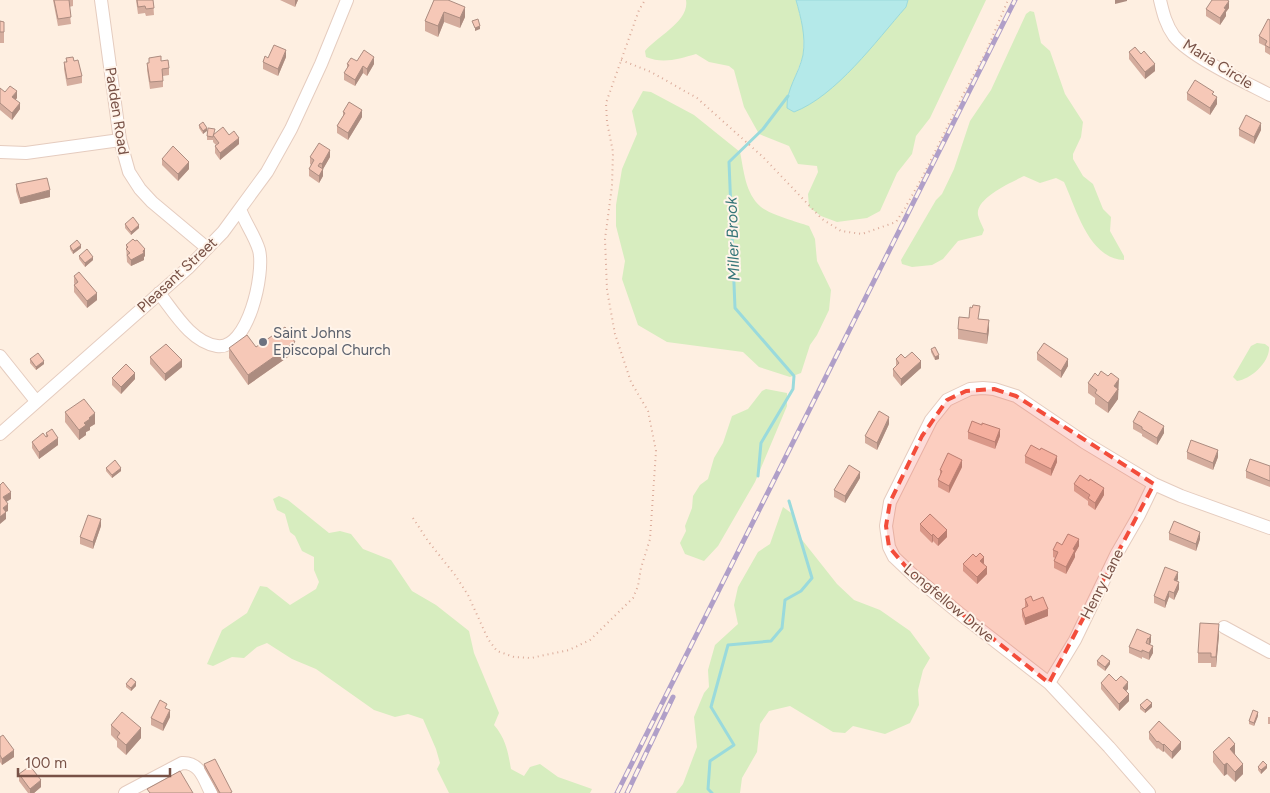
<svg xmlns="http://www.w3.org/2000/svg" width="1270" height="793" viewBox="0 0 1270 793" font-family="Figtree,sans-serif">
	<rect width="100%" height="100%" fill="#feefe1"/>
	<path fill="#d7edbf" d="M686,0H796L804,30L803,56L787,98L906,7L908,0H986L930,118L916,136L912,154L897,173L880,211L867,218L837,222L821,216L809,207L808,194L818,172L817,166L798,164L789,146L759,134L744,107L734,70L729,66L709,62L696,54C679,59 663,64 646,57L645,51C656,37 690,21 686,0Z
		M1030,11L1034,12L1035,16L1041,43L1050,51L1065,94L1083,122L1081,137L1073,154V159L1083,176L1093,184L1103,209L1111,217L1110,231L1124,256V260C1089,259 1076,208 1064,182L1056,178L1040,183L1024,176C1012,182 975,198 978,215C979,220 982,225 984,230L982,235L958,241L943,259L932,265L912,267L902,264L901,260L936,200L942,194L954,169L970,121L991,90L1026,14Z
		M643,91L651,92L694,115L740,152C744,171 745,193 761,207C769,214 797,222 809,226L815,239L817,261L831,290L829,310L817,335L810,345L801,373L790,377L759,367L743,352L667,342L638,325L622,279L625,261L616,226V205L622,169L637,134L632,111Z
		M1257,343L1265,344L1269,347C1270,362 1251,379 1237,381L1233,377L1251,346Z
		M766,389L787,393V406L755,482L718,546L704,561L685,554L680,543L686,531L685,526L692,508L693,496L700,485L708,479L714,458L723,443L732,416L748,409L762,391Z
		M279,496L288,500L329,533L340,531L351,534L363,549L391,560L412,591L436,605L469,631L474,653L499,713L494,725C506,739 508,752 511,769L524,776L530,767L540,764L558,777L592,789L590,793H449L437,769L440,763L436,749L423,719L408,714L395,717L374,710L316,669L292,659L267,643L257,647L244,658L232,657L213,666L207,664L222,630L247,613L260,586L267,587L290,605L316,589L319,582L314,570V557L302,551L295,536L290,532L285,514L277,510L273,499Z
		M783,507L794,515L799,536L837,584L854,600L880,610L910,631L930,658L923,670L918,690L919,705L910,723L885,734L853,726L845,733L833,732L790,706L769,711L760,724L757,752L742,778L740,793H676L683,784L697,747L694,717L704,693L709,687L708,670L715,645L738,624L734,605L738,587L758,552L770,544Z"/>
	<path fill="#b4e9e9" stroke="#9adadc" d="M796,0H908L906,7C876,41 836,96 794,112L787,108C786,89 799,74 803,55C806,36 801,18 796,0Z"/>
	<g fill="none" stroke-linecap="round" stroke-linejoin="round">
		<path stroke="#9adadc" stroke-width="3" d="M758,476L761,443L793,389L794,376L735,308L729,162L763,129L788,96
			M712,793L708,789L710,761L734,745L711,707L728,645L771,641L782,628L785,600L801,591L812,578L789,501"/>
		<defs>
			<path id="minor" d="M101,0L120,140L129,172L140,189L152,202L207,248
				M1160,0C1163,13 1166,25 1174,36C1191,57 1245,82 1270,95
				M0,152L26,153L120,140
				M159,293C174,312 191,342 217,346C248,351 265,273 259,250C255,236 245,223 240,209
				M0,356L36,401
				M0,434L188,268L223,232L267,172L291,129L321,64L347,0
				M1224,627L1270,652
				M1049,683L1075,640L1116,555L1139,515L1154,484
				M125,793L182,763C200,762 204,779 211,793
				M1149,793L1109,747L1049,683L959,613L914,576L894,557L889,547L886,526L890,502L931,420L947,400L970,389L983,388L994,389L1016,396L1084,442L1154,484L1181,496L1270,528"/>
		</defs>
		<use href="#minor" stroke="#e5ccbf" stroke-width="14"/>
		<path stroke="#dbab9a" stroke-width="2" stroke-dasharray="1 4" stroke-linecap="butt" d="M621,60L651,72L697,98L763,157L822,219L841,231L862,234L896,222L905,208L923,176L964,93L986,52L1008,0
			M413,518L428,541L455,575L468,595L488,639L497,651L514,657L531,658L569,650L590,640L633,598L638,586L641,568L650,539L656,451L648,411L631,382L615,334L607,290L605,239L612,186L613,152L607,122L606,103L639,10L645,0"/>
		<use href="#minor" stroke="#fff" stroke-width="12"/>
		<defs>
			<path id="rail" d="M617,793L1015,0
				M627,793L673,697"/>
		</defs>
		<use href="#rail" stroke="#b09fc8" stroke-width="5"/>
		<use href="#rail" stroke="#fff4ea" stroke-width="3" stroke-dasharray="9" stroke-linecap="butt"/>
	</g>
	<path fill="#d4ac9d" d="M53,0H73V6L69,7L71,24L58,26Z
		M136,0H153L154,15L146,16L145,13L138,14Z
		M280,0H298L295,7Z
		M434,0L465,17L460,28L444,22L438,37L425,31V21Z
		M1229,8L1226,12V16L1220,25L1206,16V9Z
		M1270,20V55L1265,52V46L1259,43V36Z
		M0,21L4,22V43H0Z
		M1129,52L1155,71L1145,79L1129,59Z
		M286,57L278,76L263,69V62L268,58Z
		M66,58L74,61L82,76V83L67,86L64,69V62H66Z
		M149,58L161,61L169,68V75L163,76V87L150,89L147,70V63H149Z
		M357,61L374,64L367,76L363,73L355,86L344,80V73L347,69V64Z
		M0,88L5,92L17,98L15,100L20,109L12,120L0,110Z
		M1187,93L1214,95L1217,104L1210,115L1187,100Z
		M343,112L362,117L348,140L337,133V126L343,116Z
		M199,125L207,128L203,134L199,128Z
		M1239,129L1261,130L1254,144L1239,136Z
		M215,133L229,135L239,144L220,160L215,153V146L216,145L213,142V140H207V136Z
		M310,157H330L323,169V176L319,183L309,176V169L311,165L310,164Z
		M162,159L189,169L178,181L162,165Z
		M16,184L50,197L20,204L16,191Z
		M125,224L139,228L131,235L125,228Z
		M126,245L145,256L144,257V260L131,266L127,262Z
		M70,246L81,248L73,254L70,249Z
		M79,256L93,260L85,267L79,259Z
		M74,276L97,300L87,308L74,292V285H75L74,283Z
		M980,319L989,330L987,344L958,339V329Z
		M256,347L295,352L248,385L229,358V348Z
		M931,349L939,359L935,360L931,352Z
		M1037,353L1068,366L1061,378L1037,360Z
		M150,357L182,367L165,381L150,364Z
		M905,358L921,368L901,386L893,376V369L896,366V359Z
		M30,359L44,364L36,370L30,363Z
		M112,378L135,379L121,394L112,385Z
		M1088,383L1119,389L1118,390V399L1108,413L1095,404V398L1088,393Z
		M65,412L95,424L90,427V430L86,432V435L79,440L65,422Z
		M1133,422L1164,433L1157,445L1142,436V434L1133,429Z
		M889,424L877,450L865,443V436Z
		M968,432L1000,436L995,449L968,439Z
		M46,433L58,445L39,459L32,448V442L46,437Z
		M1040,450L1057,462L1051,476L1025,463V456Z
		M1187,452L1218,457L1213,470L1187,459Z
		M1270,466V487L1246,478V471Z
		M962,467L949,493L938,487V480L940,476V470Z
		M106,468L121,471L112,478L106,471Z
		M860,478L845,503L834,497V490Z
		M1089,481L1104,495L1095,510L1088,505V501L1074,491V484Z
		M920,524L947,537L938,546L933,541L932,543L920,531Z
		M101,526L93,549L80,544V537Z
		M1169,533L1200,539L1196,551L1169,540Z
		M1062,545L1079,546L1075,553V557L1066,574L1054,568V561L1055,558L1053,557V550Z
		M984,563L987,574L977,584L963,571V564Z
		M1178,579L1177,582L1179,589L1174,600L1169,597L1165,608L1154,603V596Z
		M1025,599L1048,616L1025,625L1022,616V609L1025,607Z
		M1151,635V642L1150,644L1153,653L1149,660L1142,657V659L1129,653V647Z
		M1219,635L1216,667H1211V663H1198V653Z
		M1097,661L1110,664L1105,671L1097,665Z
		M1116,681L1128,689L1126,691L1129,701L1119,711L1101,689V683Z
		M126,684L136,686L131,691L126,687Z
		M1140,705L1152,707L1145,713L1140,709Z
		M167,709L170,717L163,731L151,725V718Z
		M1258,716L1254,726L1249,724V721Z
		M1268,717H1270V724H1268Z
		M111,725L141,738L126,755L117,747V741L111,735Z
		M1149,732L1181,749L1172,759L1164,751L1163,752L1158,748L1157,749L1149,739Z
		M0,737L14,757L2,765L0,762Z
		M1213,752L1235,754L1243,774L1235,782L1227,774L1224,776L1213,762Z
		M204,764L232,793H218L204,768Z
		M1258,767L1267,768L1261,774L1258,770Z
		M19,774L41,787L34,793H28L19,781Z"/>
	<path fill="#ac8c80" d="M295,0H298L295,7Z
		M1115,0H1127V1L1115,4Z
		M1229,1V8L1226,12V16L1220,25V18L1224,8Z
		M465,7V17L460,28V18Z
		M444,12V22L438,37V26Z
		M480,26V29L475,31V28Z
		M286,50V57L278,76V69Z
		M374,57V64L367,76V69Z
		M1155,64V71L1145,79V72Z
		M363,66V73L355,86V80Z
		M17,91V98L12,104V97Z
		M1217,97V104L1210,115V108Z
		M20,103V109L12,120V113Z
		M362,110V117L348,140V133Z
		M1261,123V130L1254,144V137Z
		M207,128V131L203,134V131Z
		M239,138V144L220,160V153Z
		M330,150V157L322,171V164Z
		M189,162V169L178,181V174Z
		M323,169V176L319,183V176Z
		M50,190V197L20,204V198Z
		M139,225V228L131,235V232Z
		M81,245V248L73,254V251Z
		M145,249V256L144,257V260L131,266V260Z
		M93,257V260L85,267V263Z
		M97,293V300L87,308V301Z
		M989,320V330L987,344V334Z
		M295,342V352L248,385V375Z
		M939,355V359L935,360V357Z
		M1068,359V366L1061,378V371Z
		M182,360V367L165,381V374Z
		M44,361V364L36,370V367Z
		M921,361V368L901,386V379Z
		M135,373V379L121,394V387Z
		M1119,379L1118,399L1108,413V403L1114,386Z
		M95,413V424L90,427V430L86,432V435L79,440V430L89,418Z
		M889,417V424L877,450V443Z
		M1164,426V433L1157,445V438Z
		M1000,429V436L995,449V442Z
		M58,438V445L39,459V452Z
		M1218,450V457L1213,470V463Z
		M1057,456V462L1051,476V469Z
		M962,460V467L949,493V486Z
		M121,468V471L112,478V475Z
		M860,472V478L845,503V496Z
		M1104,488V495L1095,510V503Z
		M11,492V499L3,504V497Z
		M8,504V511L6,512V519L0,524V517L3,508Z
		M101,519V526L93,549V542Z
		M947,530V537L938,546V539Z
		M1200,532V539L1196,551V544Z
		M933,534V541L932,543V536Z
		M1079,539V546L1075,553V557L1066,574V567L1073,549Z
		M984,557V563L980,568V561Z
		M987,567V574L977,584V577Z
		M1178,572V579L1174,587V580Z
		M1179,582V589L1174,600V593Z
		M1169,591V597L1165,608V601Z
		M1048,609V616L1025,625V618Z
		M1219,624V635L1216,667V657Z
		M1151,635V642L1149,646V639Z
		M1153,646V653L1149,660V653Z
		M1110,661V664L1105,671V667Z
		M136,682V686L131,691V688Z
		M1128,682V689L1123,694V688Z
		M1129,694V701L1119,711V704Z
		M1152,703V707L1145,713V710Z
		M170,710V717L163,731V724Z
		M1258,712V716L1254,726V723Z
		M141,728V738L126,755V745Z
		M1181,742V749L1172,759V752Z
		M1164,744V751L1163,752V745Z
		M1235,744V754L1230,759V749Z
		M14,750V757L2,765V759Z
		M1227,763V774L1224,776V765Z
		M1243,764V774L1235,782V772Z
		M1267,765V768L1261,774V770Z
		M41,780V787L34,793H30V789Z"/>
	<path fill="#f6c8b7" stroke="#ac8c80" d="M54,0H69L71,17L58,19Z
		M137,0H153L154,8L146,9L145,6L138,7Z
		M434,0H448L465,7L460,18L444,12L438,26L425,21Z
		M1212,0H1227L1229,1L1224,8L1226,9L1220,18L1206,9Z
		M478,19L480,26L475,28L472,21Z
		M1268,19L1270,20V48L1265,45L1267,41L1259,36Z
		M0,21L4,22V32H0Z
		M274,45L286,50L278,69L263,62L265,56L268,58Z
		M1135,47L1141,54L1144,51L1155,64L1145,72L1129,52Z
		M364,50L374,57L367,69L363,66L355,80L344,73L349,65L347,64L351,58L357,61Z
		M161,56V61L168,60L169,68L162,69L163,81L150,82L147,63H149V58Z
		M73,57L74,61L78,60L82,76L67,79L64,62H67L66,58Z
		M1195,80L1214,92L1212,94L1217,97L1210,108L1187,93Z
		M10,86L17,91L12,97L20,103L12,113L0,103V88L5,92Z
		M349,102L362,110L348,133L337,126L345,113L343,112Z
		M1246,115L1261,123L1254,137L1239,129Z
		M203,122L207,128L203,131L199,125Z
		M223,127L229,135L234,131L239,138L220,153L215,146L219,143L213,135Z
		M208,128L215,129L213,137L207,136Z
		M319,143L330,150L322,164L320,163L318,166L323,169L319,176L309,169L314,160L310,157Z
		M173,146L189,162L178,174L162,159Z
		M47,178L50,190L20,198L16,184Z
		M133,217L139,225L131,232L125,224Z
		M133,239L135,241L137,240L145,249L143,251L144,253L131,260L127,255L130,253L126,249L128,247L126,245Z
		M77,240L81,245L73,251L70,246Z
		M87,249L93,257L85,263L79,256Z
		M79,272L97,293L87,301L74,285L78,282L74,276Z
		M973,305L980,306L978,319L989,320L987,334L958,329L959,317L969,318L970,307L972,308Z
		M285,327L295,342L248,375L229,348L247,335L256,347Z
		M1044,343L1068,359L1061,371L1037,353Z
		M166,344L182,360L165,374L150,357Z
		M935,347L939,355L935,357L931,349Z
		M912,352L921,361L901,379L893,369L899,363L896,359L901,354L905,358Z
		M38,353L44,361L36,367L30,359Z
		M126,364L135,373L121,387L112,378Z
		M1101,371L1108,376L1111,373L1119,379L1114,386L1118,389L1108,403L1095,393L1097,390L1088,383L1095,373L1098,376Z
		M84,399L95,413L89,418L90,419L84,423L86,425L79,430L65,412Z
		M879,411L889,417L877,443L865,436Z
		M1139,411L1164,426L1157,438L1142,429V427L1133,422Z
		M972,421L982,425V423L1000,429L995,442L968,432Z
		M52,429L58,438L39,452L32,442L43,433L46,437L48,436L46,433Z
		M1191,440L1218,450L1213,463L1187,452Z
		M1031,445L1040,450L1041,448L1057,456L1051,469L1025,456Z
		M948,453L962,460L949,486L938,480L942,471L940,470Z
		M1250,459L1270,466V481L1246,471Z
		M115,460L121,468L112,475L106,468Z
		M849,465L860,472L845,496L834,490Z
		M1080,475L1089,481L1090,479L1104,488L1095,503L1088,498L1090,495L1074,484Z
		M3,482L11,492L3,497L8,504L3,508L6,512L0,517V485Z
		M930,514L947,530L938,539L933,534L932,536L920,524Z
		M88,515L101,519L93,542L80,537Z
		M1174,521L1200,532L1196,544L1169,533Z
		M1068,534L1079,539L1073,549L1075,550L1066,567L1054,561L1058,552L1053,550L1057,542L1062,545Z
		M980,553L984,557L980,561L987,567L977,577L963,564L973,554L976,557Z
		M1165,567L1178,572L1174,580L1179,582L1174,593L1169,591L1165,601L1154,596Z
		M1031,596L1033,601L1043,597L1048,609L1025,618L1022,609L1028,606L1025,599Z
		M1200,623L1219,624L1216,657H1211V653H1198Z
		M1137,629L1151,635L1149,639L1148,638L1146,643L1153,646L1149,653L1142,650V652L1129,647Z
		M1102,655L1110,661L1105,667L1097,661Z
		M1109,674L1116,681L1121,676L1128,682L1123,688L1129,694L1119,704L1101,683Z
		M131,678L136,682L131,688L126,684Z
		M1147,699L1152,703L1145,710L1140,705Z
		M160,700L167,704L165,708L170,710L163,724L151,718Z
		M1253,710L1258,712L1254,723L1249,721Z
		M122,712L141,728L126,745L117,737L120,733L111,725Z
		M1159,721L1181,742L1172,752L1164,744L1163,745L1158,741L1157,742L1149,732Z
		M3,735L14,750L2,759L0,755V737Z
		M1229,737L1235,744L1230,749L1243,764L1235,772L1227,763L1224,765L1213,752Z
		M215,759L232,792L230,793H220L204,764Z
		M1263,761L1267,765L1261,770L1258,767Z
		M30,766L41,780L30,789L19,774Z
		M180,771L193,793H150L147,789Z"/>
	<path fill="#f34d3b" fill-opacity="0.2" stroke="#f34d3b" stroke-width="4" stroke-dasharray="10 6" stroke-linejoin="round" d="M994,389L1016,396L1154,484L1049,683L914,576L889,547L886,526L890,502L922,436L947,400L966,391Z"/>
	<circle fill="#6b7280" stroke="#fff4ea" stroke-width="2" cx="263" cy="342" r="5"/>
	<g text-anchor="middle" stroke-width="4" stroke-linejoin="round" paint-order="stroke">
		<g font-size="15" fill="#785146" stroke="#fff4ea">
			<text transform="translate(1218 64) rotate(32)" y="5">Maria Circle</text>
			<text transform="translate(117 111) rotate(81)" y="5">Padden Road</text>
			<text transform="translate(177 275) rotate(-43)" y="5">Pleasant Street</text>
			<text transform="translate(1102 584) rotate(-63)" y="5">Henry Lane</text>
			<text transform="translate(949 603) rotate(40)" y="5">Longfellow Drive</text>
		</g>
		<g font-size="15" fill="#5b616d" stroke="#fff4ea" text-anchor="start">
			<text x="273" y="338">Saint Johns<tspan x="273" dy="17">Episcopal Church</tspan></text>
		</g>
		<g font-size="16" font-style="italic" fill="#357578" stroke="#fff4ea">
			<text transform="translate(732 239) rotate(-92)" y="6">Miller Brook</text>
		</g>
	</g>
	<path d="M18 768v8h152v-8" fill="none" stroke="#785146" stroke-width="2.5"/>
	<text x="25" y="768" font-size="15" fill="#785146" stroke="#fff4ea" stroke-width="4" paint-order="stroke">100 m</text>
</svg>
